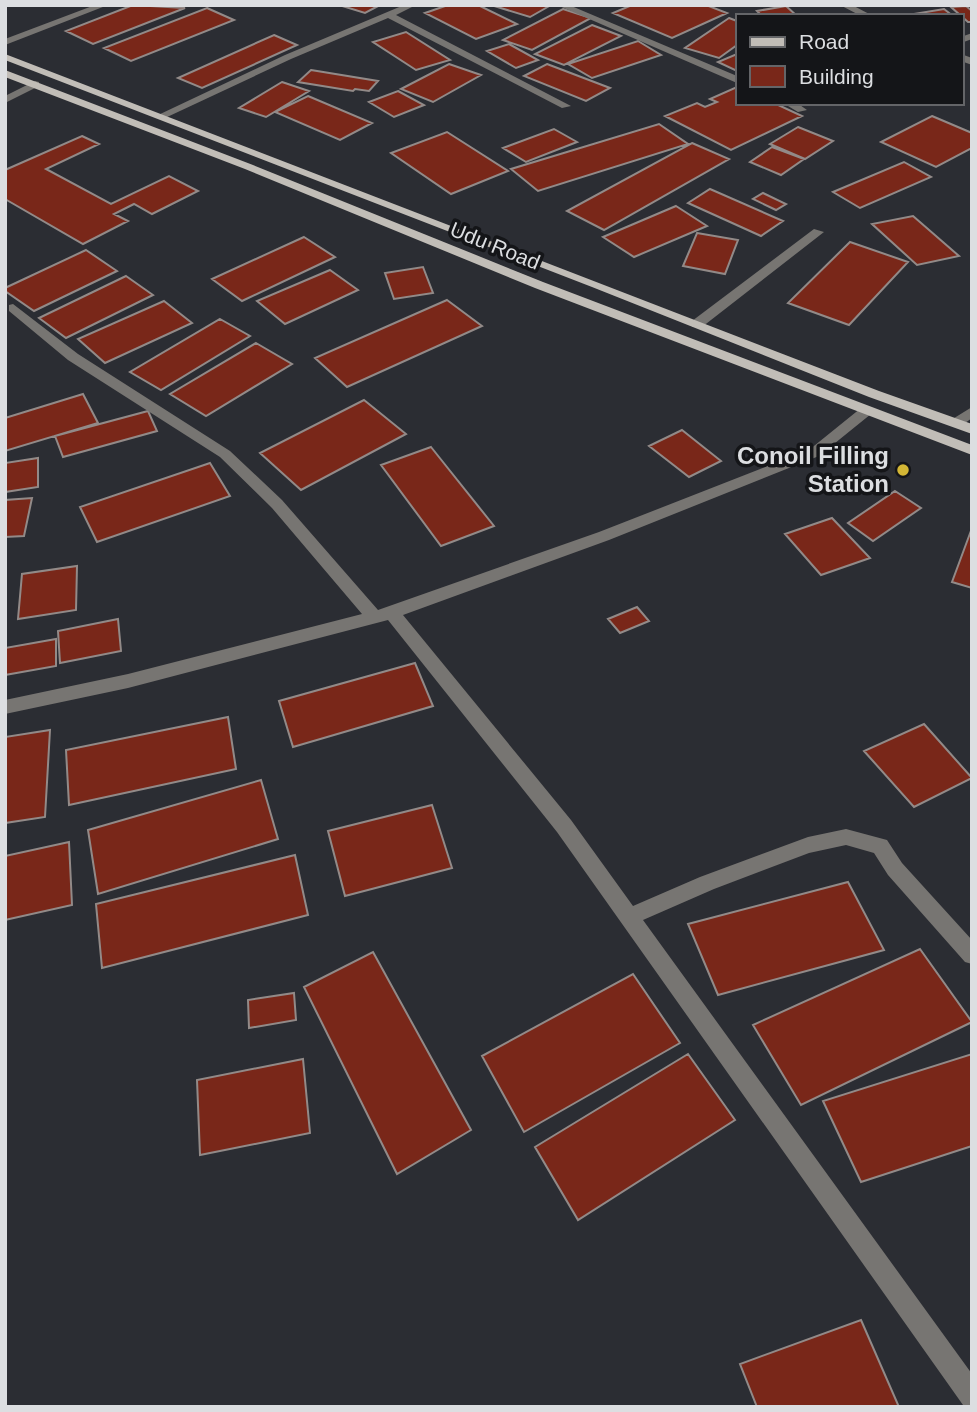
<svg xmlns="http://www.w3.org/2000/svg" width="977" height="1412" viewBox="0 0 977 1412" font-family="Helvetica,sans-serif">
	<rect width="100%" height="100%" fill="#2b2d33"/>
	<path fill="#792719" stroke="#928a88" stroke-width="2" d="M133,5L185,8L93,44L66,31Z
		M339,5H380L365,13Z
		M448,5H478L517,24L476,39L425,13Z
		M491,5H551L530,17Z
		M632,5H706L727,13L672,38L613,13Z
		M786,6L797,16H757L761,15L757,11Z
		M966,6L972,11V22H968L951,7Z
		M207,8L234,20L131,61L104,48Z
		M563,9L591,18L532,50L503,40Z
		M944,9L953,16L914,14Z
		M729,18L737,21V45L719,58L685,48Z
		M592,25L621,36L564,65L535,54Z
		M406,32L450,60L416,70L373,42Z
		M274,35L297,45L202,88L178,78Z
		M638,41L661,55L592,78L568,64Z
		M509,44L538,60L516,68L487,51Z
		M737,54V71L718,62Z
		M449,64L481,75L433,102L401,89Z
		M547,64L610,88L586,101L524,76Z
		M311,70L378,81L369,91L355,89L353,91L298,82Z
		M282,82L309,91L266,117L239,108Z
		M737,87V103H774L802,116L731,150L665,116L697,103L705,107L717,102L710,99Z
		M398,91L424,105L394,117L369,102Z
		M308,96L372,123L340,140L275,112Z
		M932,116L972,133V148L936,167L881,142Z
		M659,124L688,144L538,191L511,169Z
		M798,127L833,141L805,159L770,144Z
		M554,129L577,142L526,162L503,148Z
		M447,132L508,171L451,194L391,153Z
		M82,136L99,144L46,169L111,204L169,176L198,191L152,214L134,204L114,214L128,221L83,244L5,199V170Z
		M692,143L729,159L604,230L567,211Z
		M772,147L804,159L781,175L750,162Z
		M904,162L931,177L860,208L833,192Z
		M710,189L783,221L761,236L688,203Z
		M763,193L786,204L776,210L753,199Z
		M676,206L707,226L634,257L603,237Z
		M913,216L959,256L917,265L872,224Z
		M697,233L738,240L725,274L683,266Z
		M304,237L335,257L242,301L212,279Z
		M850,242L908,262L849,325L788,303Z
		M86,250L117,271L34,311L5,291V288Z
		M423,267L433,293L394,299L385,273Z
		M330,270L358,290L285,324L257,301Z
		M126,276L153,295L66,338L39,318Z
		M447,300L482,326L347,387L315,358Z
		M164,301L192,323L105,363L78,339Z
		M220,319L250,336L161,390L130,372Z
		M256,343L292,364L206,416L170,394Z
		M83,394L98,423L5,451V418Z
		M364,400L406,434L301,490L260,453Z
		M148,411L157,431L63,457L55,436Z
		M682,430L721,461L689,477L649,446Z
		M431,447L494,526L441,546L381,465Z
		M38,458V487L5,492V463Z
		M210,463L230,496L97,542L80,507Z
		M895,491L921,508L873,541L848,523Z
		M32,498L24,536L5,537V500Z
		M832,518L870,558L821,575L785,534Z
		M972,528V588L952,582Z
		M77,566L76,610L18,619L22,574Z
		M637,607L649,621L620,633L608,619Z
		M118,619L121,651L60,663L58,631Z
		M56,639V666L5,675V648Z
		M415,663L433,706L293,747L279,701Z
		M228,717L236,769L69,805L66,750Z
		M924,724L972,778L914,807L864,751Z
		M50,730L45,817L5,823V737Z
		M261,780L278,839L98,894L88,830Z
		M432,805L452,868L345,896L328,831Z
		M69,842L72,905L5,920V856Z
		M295,855L308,915L102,968L96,904Z
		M848,882L884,950L718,995L688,924Z
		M920,949L972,1022L801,1105L753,1025Z
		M373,952L471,1130L397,1174L304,987Z
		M633,974L680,1043L524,1132L482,1056Z
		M294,993L296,1020L249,1028L248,1000Z
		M688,1054L735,1120L578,1220L535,1147Z
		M972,1054V1146L861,1182L823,1101Z
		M303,1059L310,1133L200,1155L197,1080Z
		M861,1320L899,1407H757L740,1364Z"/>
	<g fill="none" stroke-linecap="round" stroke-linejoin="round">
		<path fill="#777572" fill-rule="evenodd" d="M95,5H108L5,45V39Z
			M404,5H416L396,15L571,106L562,108L388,18L291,59L165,118L156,116L285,55Z
			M557,5H569L737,76V83Z
			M840,5H852L873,16H861Z
			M972,33V39L961,43V37Z
			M961,54L972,58V65L961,61Z
			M35,81L39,82V86L5,103V96Z
			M783,103H797L807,110L798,112Z
			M814,229L824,232L702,327H692V321Z
			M13,304L78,354L230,451L282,500L378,610L599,532L809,450L861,408H871V414L819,456L609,540L403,615L571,820L633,906L700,877L808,837L846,829L887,840L902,863L972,940V964L965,962L888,875L874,853L846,845L809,853L714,889L643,920L972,1374V1407L963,1405L557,832L388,620L128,688L5,714V700L128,674L362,614L272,508L220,457L68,360L9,311V305Z
			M972,407V418L961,426H951V420Z"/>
		<path fill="#c1bdb7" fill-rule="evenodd" d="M5,54L879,391L972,424V434L869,397L592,287L5,60Z
			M5,70L253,165L543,282L972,445V455L535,288L245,169L5,77Z"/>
	</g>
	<circle fill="#d3b635" stroke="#141518" stroke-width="2.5" cx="903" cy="470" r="7"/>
	<g text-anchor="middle" stroke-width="7" stroke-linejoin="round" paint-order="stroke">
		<g font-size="21" fill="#dcdee1" stroke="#141518">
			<text transform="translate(495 246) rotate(22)" y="7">Udu Road</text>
		</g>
		<g font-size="24" font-weight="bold" fill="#dcdee1" stroke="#141518" text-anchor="end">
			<text x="889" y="464">Conoil Filling<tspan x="889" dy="28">Station</tspan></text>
		</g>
	</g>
	<rect width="977" height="1412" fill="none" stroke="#dcdee1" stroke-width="14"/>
	<rect x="736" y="14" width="228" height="91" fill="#141518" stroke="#646568" stroke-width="2"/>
	<rect x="750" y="37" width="35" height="10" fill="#c1bdb7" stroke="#646568" stroke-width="2"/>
	<text x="799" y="49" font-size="21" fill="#dcdee1">Road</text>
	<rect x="750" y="66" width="35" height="21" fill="#792719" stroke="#646568" stroke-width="2"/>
	<text x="799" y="84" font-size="21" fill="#dcdee1">Building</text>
</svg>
